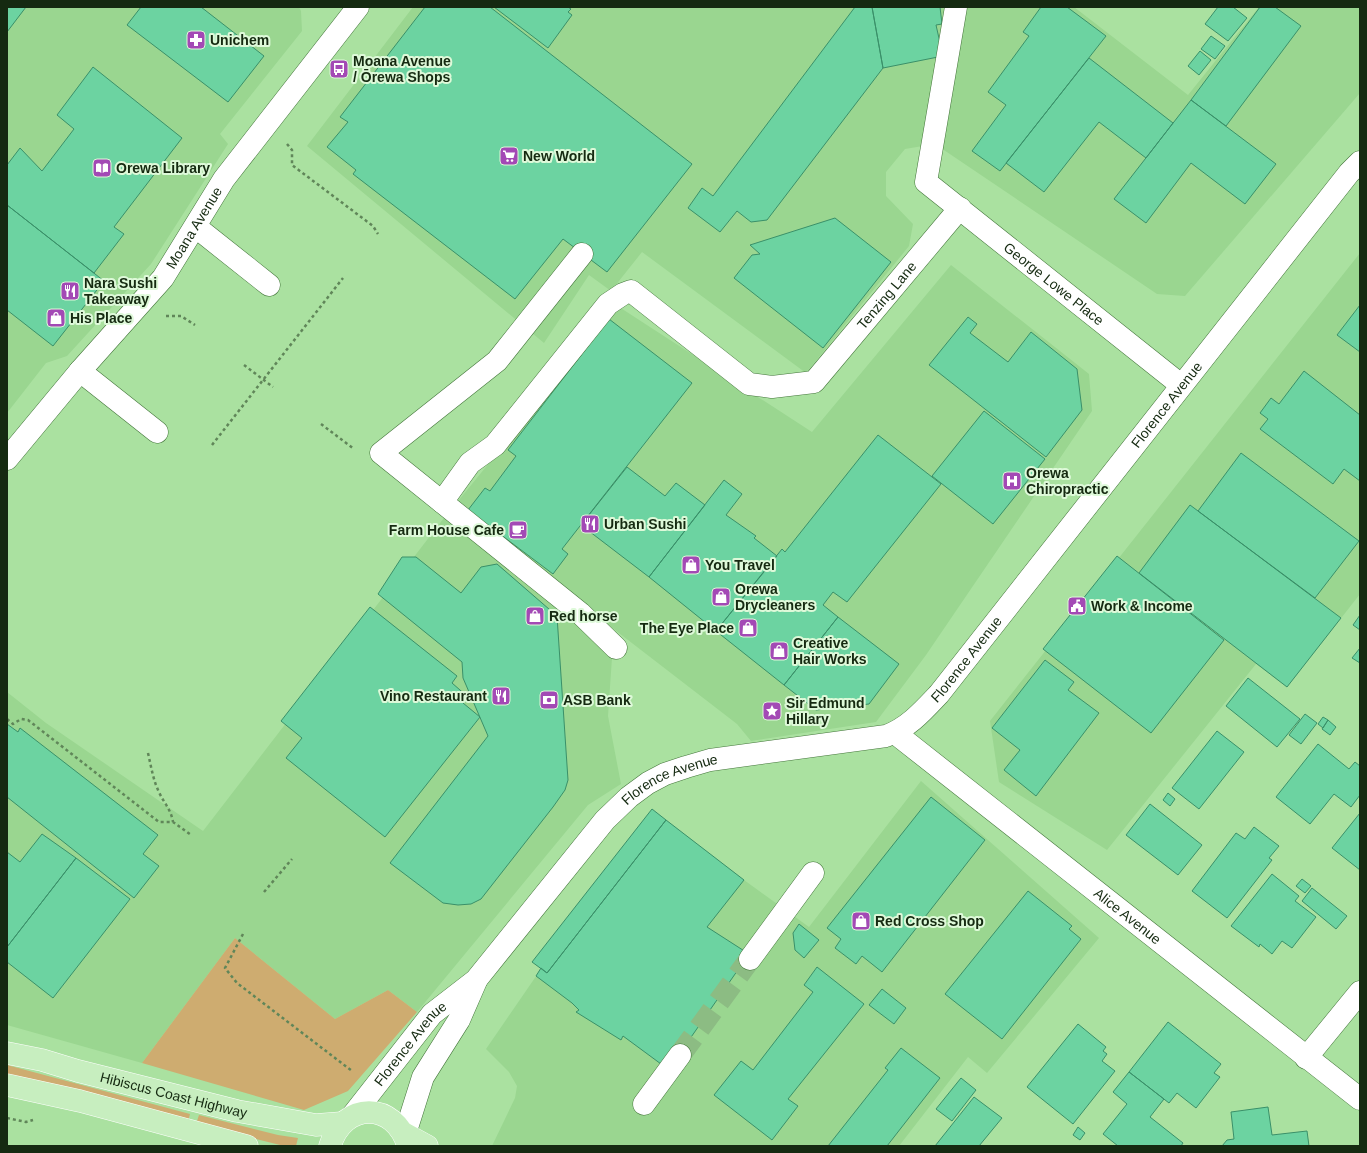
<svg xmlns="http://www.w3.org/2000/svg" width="1367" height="1153" viewBox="0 0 1367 1153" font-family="Helvetica,sans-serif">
	<rect width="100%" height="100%" fill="#aae1a0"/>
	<path fill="#9ad690" d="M7,7H299L301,11L302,31L220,134L228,144L151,264L67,356L46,363L7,413Z
		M413,7H1074L1188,95L1259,7H1360V93L1185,296L1157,294L935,144L905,149L886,172V196L913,224L909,246L806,373L642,252L611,291L589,275L544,343L307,146Z
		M1360,253V594L1287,687L1256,664L1107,850L999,782L990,721Z
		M951,265L1089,374L1092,411L926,655L876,722L751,741L737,724L454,506L565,370L613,303L812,432Z
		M447,514L613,643L608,716L621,784L588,805L417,1012L388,990L335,1019L235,938L142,1063L7,1025V692L46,723L203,831Z
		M921,781L1099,938L987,1073L968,1057L899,1146H492L515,1098L517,1086L509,1072L486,1049L541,969L547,973L666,820L744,880L809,927Z"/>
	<path fill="#ceac70" d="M235,938L335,1019L388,990L417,1012L348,1091L304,1110L142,1063Z
		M7,1065L190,1114L188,1122L7,1074Z
		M199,1115L278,1135L298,1138L296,1146H284L196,1124Z"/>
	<path fill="#6cd3a1" stroke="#3a9069" d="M7,7H26L7,32Z
		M141,7H201L264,56L228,102L127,25Z
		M425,7H490L692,164L607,272L563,239L515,299L353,174L356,170L327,147L348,122L340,117Z
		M494,7H568L571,9L568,12L572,15L548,48Z
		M855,7H872L883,68L767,220L751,222L737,211L720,232L688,208L702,188L713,196Z
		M872,7H940L942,24L936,25L943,56L883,68Z
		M1041,7H1067L1106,36L1000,171L972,151L1006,105L988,92L1029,36L1023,32Z
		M1218,7H1233L1247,18L1228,41L1205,24Z
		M1260,7H1275L1301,26L1226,126L1191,100Z
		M1211,36L1225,46L1215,59L1201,49Z
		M1200,51L1211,60L1199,75L1188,66Z
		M1089,58L1173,123L1146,158L1099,122L1044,192L1006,163Z
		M93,67L182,138L114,227L124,234L94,273L7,205V165L20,148L42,171L74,129L57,115Z
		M1191,100L1276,164L1245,204L1191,163L1146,223L1114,199Z
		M7,205L104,281L53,346L7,310Z
		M835,218L891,262L823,348L734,278L752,255L760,254L750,245Z
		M1360,305V352L1337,335Z
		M968,317L977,324L970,333L1008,362L1031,332L1077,369L1082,410L1046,457L929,365Z
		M609,319L692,383L562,549L568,554L553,574L468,510L485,488L490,491L516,456L508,450Z
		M1304,371L1360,415V481L1344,469L1333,484L1260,429L1268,419L1260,413L1271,398L1279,404Z
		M984,411L1045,459L993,524L932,476Z
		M878,435L941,484L847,602L833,592L823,605L838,617L784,685L716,631L782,549L785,552Z
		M1241,453L1359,541L1315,598L1198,511Z
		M627,467L665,496L676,483L705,505L649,577L581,525Z
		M724,480L742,494L726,515L756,536L754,538L777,556L716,631L649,577Z
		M1190,505L1341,618L1287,687L1139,573Z
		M1117,556L1224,640L1151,733L1043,649Z
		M402,557H416L461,593L481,567L497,564L557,616L568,780L565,790L553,807L481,899L471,904L458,905L443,903L390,863L488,736L463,678L462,662L378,594Z
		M370,607L457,676L452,683L468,697L463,703L480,717L385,837L286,758L302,738L281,721Z
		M1360,615V630L1353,625Z
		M838,617L899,664L869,704L816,710L784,685Z
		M1360,648V663L1352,658Z
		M1045,660L1074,682L1068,690L1099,713L1036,796L1004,770L1020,750L992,728Z
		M1248,678L1300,719L1277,747L1226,706Z
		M1305,714L1317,723L1301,744L1289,735Z
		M1323,717L1328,720L1323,728L1318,724Z
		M1328,720L1336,727L1330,735L1322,729Z
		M7,724L18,732L20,728L158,835L143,854L159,866L134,898L7,797Z
		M1217,731L1244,752L1199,809L1172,788Z
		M1318,744L1349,769L1355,762L1360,766V795L1351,807L1334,794L1310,824L1276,797Z
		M1168,793L1175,799L1170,806L1163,800Z
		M931,797L985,840L882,972L862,956L856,964L835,948L841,939L827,928Z
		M1150,804L1202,845L1178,875L1126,835Z
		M652,809L666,820L547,973L532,962Z
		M1360,813V870L1332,848Z
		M666,820L744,880L707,927L749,954L680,1053L661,1064L623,1036L621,1040L576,1012L579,1010L572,1003L536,976L541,968L547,973Z
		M1254,827L1279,846L1269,858L1272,860L1227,918L1192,891L1236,833L1245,839Z
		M42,834L76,858L7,947V852L20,862Z
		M76,858L130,899L53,998L7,962V947Z
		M1272,874L1299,896L1295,901L1316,917L1292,948L1282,941L1272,954L1260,944L1259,947L1231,926Z
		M1302,879L1311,886L1305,893L1296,886Z
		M1312,888L1347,916L1336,929L1302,901Z
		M1028,891L1072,926L1069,929L1081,939L1002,1039L945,994Z
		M799,924L819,940L804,958L795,950L793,933Z
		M817,967L864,1004L788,1099L798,1106L772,1140L714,1095L741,1061L753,1070L813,992L804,985Z
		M882,989L906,1008L894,1024L869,1005Z
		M1168,1022L1221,1064L1214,1073L1220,1077L1196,1108L1177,1093L1169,1103L1129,1072Z
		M1078,1024L1106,1047L1103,1051L1107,1054L1102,1061L1115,1071L1073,1124L1027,1087Z
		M901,1048L940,1078L887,1146H828L888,1070L885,1068Z
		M1129,1072L1164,1099L1150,1117L1183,1143L1181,1146H1118L1103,1134L1127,1104L1113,1092Z
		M961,1078L976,1090L952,1121L936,1109Z
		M974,1097L1002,1118L979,1146H935Z
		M1268,1107L1272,1135L1307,1131L1309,1146H1222L1227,1140L1234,1139L1231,1112Z
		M1078,1127L1085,1133L1080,1140L1073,1135Z"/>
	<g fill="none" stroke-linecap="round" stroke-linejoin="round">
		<path stroke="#8cbc83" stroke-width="22" stroke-dasharray="22 11" stroke-linecap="butt" d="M680,1055L750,959"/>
		<defs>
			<g id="minor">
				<path id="s1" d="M956,7L926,182L1181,385"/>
				<path d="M196,227L269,285"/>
				<path d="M582,254L497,361L381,453L580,613L616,648"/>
				<path d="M80,371L157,432"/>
				<path id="s2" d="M7,459L80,371L163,278L224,179L358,7"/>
				<path id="s3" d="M442,502L470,463L495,445L608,304L623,294L631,291L749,384L772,387L814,382L960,208"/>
				<path id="s4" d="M895,733L1360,1099"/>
				<path d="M750,959L813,873"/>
				<path d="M1306,1058L1360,992"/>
				<path d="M644,1104L680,1055"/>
				<path id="s5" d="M352,1116L432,1014L476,980L605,820L629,797L648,783L665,774L686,767L710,760L886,736C908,728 923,711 939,694L1349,173L1360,162"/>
				<path d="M405,1134L423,1077L459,1020L476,981"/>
			</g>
			<g id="major">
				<path id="s6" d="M7,1053L42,1060L78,1071L237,1111L316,1125L342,1123"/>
				<path d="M7,1085L80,1101L247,1146"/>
				<path d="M405,1134L427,1146"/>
				<path d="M330,1146C343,1101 395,1101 408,1146"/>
			</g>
		</defs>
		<use href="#minor" stroke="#44763b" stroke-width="23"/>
		<use href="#major" stroke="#fff" stroke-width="23"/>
		<path stroke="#608659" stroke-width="2.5" stroke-dasharray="3 3" stroke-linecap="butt" d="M287,144L292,150V165L373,226L378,234
			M166,316H181L195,325
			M244,365L273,387
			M321,424L354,449
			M212,445L343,278
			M7,719L13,724L21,719L28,720L159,822H173L191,835
			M148,753C151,766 153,779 158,790C163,802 171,809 173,822
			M264,892L292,859
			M243,934L225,968L237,983L352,1071
			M7,1118L26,1122L33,1120"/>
		<use href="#minor" stroke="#fff" stroke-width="22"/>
		<use href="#major" stroke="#c7eebf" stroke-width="22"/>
	</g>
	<defs>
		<symbol id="pharmacy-square" viewBox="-11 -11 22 22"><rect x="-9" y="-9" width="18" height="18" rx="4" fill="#a349b5" stroke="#def9d9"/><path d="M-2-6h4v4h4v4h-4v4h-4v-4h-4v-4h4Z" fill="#fff"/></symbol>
		<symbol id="bus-square" viewBox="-11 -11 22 22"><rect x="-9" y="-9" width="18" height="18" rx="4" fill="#a349b5" stroke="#def9d9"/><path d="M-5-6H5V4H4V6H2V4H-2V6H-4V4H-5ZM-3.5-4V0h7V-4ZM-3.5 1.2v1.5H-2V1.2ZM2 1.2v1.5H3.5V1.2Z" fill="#fff"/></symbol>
		<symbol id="supermarket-square" viewBox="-11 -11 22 22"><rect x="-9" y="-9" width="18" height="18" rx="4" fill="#a349b5" stroke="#def9d9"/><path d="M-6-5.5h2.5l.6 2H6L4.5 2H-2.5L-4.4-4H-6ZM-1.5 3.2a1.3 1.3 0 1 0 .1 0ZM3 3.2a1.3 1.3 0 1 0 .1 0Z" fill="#fff"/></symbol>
		<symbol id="library-square" viewBox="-11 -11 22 22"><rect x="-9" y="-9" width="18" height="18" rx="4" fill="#a349b5" stroke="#def9d9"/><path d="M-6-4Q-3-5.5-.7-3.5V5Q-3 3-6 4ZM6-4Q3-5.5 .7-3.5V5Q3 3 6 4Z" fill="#fff"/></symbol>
		<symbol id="restaurant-square" viewBox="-11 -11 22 22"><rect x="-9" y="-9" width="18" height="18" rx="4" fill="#a349b5" stroke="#def9d9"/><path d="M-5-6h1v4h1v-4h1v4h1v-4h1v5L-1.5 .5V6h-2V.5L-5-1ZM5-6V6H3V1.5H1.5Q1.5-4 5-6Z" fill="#fff"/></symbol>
		<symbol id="shop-square" viewBox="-11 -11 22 22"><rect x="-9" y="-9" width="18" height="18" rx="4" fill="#a349b5" stroke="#def9d9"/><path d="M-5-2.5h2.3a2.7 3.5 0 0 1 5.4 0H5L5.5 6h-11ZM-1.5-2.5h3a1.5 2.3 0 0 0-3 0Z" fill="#fff"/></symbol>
		<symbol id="hospital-square" viewBox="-11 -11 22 22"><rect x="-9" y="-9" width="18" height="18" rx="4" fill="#a349b5" stroke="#def9d9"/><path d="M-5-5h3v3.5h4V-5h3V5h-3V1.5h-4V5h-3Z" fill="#fff"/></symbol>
		<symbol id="cafe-square" viewBox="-11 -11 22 22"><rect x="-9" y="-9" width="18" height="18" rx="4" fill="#a349b5" stroke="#def9d9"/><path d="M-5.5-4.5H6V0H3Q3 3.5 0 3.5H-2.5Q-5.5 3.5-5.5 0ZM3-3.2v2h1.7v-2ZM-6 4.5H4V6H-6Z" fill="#fff"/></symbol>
		<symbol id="civic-square" viewBox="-11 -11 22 22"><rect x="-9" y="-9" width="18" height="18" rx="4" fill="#a349b5" stroke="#def9d9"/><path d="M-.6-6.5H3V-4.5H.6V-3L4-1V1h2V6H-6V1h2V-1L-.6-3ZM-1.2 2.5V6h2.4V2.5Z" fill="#fff"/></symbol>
		<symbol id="bank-square" viewBox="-11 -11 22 22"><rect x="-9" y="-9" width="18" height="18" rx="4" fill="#a349b5" stroke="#def9d9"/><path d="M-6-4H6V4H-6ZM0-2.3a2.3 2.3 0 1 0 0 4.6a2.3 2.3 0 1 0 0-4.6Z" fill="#fff"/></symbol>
		<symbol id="sight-square" viewBox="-11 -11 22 22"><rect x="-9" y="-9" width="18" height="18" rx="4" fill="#a349b5" stroke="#def9d9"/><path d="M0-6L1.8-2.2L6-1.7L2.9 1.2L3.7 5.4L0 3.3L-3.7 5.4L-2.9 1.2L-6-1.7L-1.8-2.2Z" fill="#fff"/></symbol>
	</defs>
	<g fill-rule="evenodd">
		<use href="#pharmacy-square" x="185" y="29" width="22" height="22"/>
		<use href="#bus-square" x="328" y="58" width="22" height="22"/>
		<use href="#supermarket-square" x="498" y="145" width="22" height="22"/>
		<use href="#library-square" x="91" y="157" width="22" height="22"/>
		<use href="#restaurant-square" x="59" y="280" width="22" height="22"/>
		<use href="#shop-square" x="45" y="307" width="22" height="22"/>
		<use href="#hospital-square" x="1001" y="470" width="22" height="22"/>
		<use href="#restaurant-square" x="579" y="513" width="22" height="22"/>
		<use href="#cafe-square" x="507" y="519" width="22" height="22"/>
		<use href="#shop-square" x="680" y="554" width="22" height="22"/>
		<use href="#shop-square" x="710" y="586" width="22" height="22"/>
		<use href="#civic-square" x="1066" y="595" width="22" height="22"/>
		<use href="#shop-square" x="524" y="605" width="22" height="22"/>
		<use href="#shop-square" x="737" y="617" width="22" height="22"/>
		<use href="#shop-square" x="768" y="640" width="22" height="22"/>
		<use href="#restaurant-square" x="490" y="685" width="22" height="22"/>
		<use href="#bank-square" x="538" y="689" width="22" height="22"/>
		<use href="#sight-square" x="761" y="700" width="22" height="22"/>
		<use href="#shop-square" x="850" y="910" width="22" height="22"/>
	</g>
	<g text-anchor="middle" stroke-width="4" stroke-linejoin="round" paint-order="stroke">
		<g font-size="14" font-weight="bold" fill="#152a11" stroke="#def9d9" text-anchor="start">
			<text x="210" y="45">Unichem</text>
			<text x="353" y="66">Moana Avenue<tspan x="353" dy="16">/ Ōrewa Shops</tspan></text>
			<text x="523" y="161">New World</text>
			<text x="116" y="173">Orewa Library</text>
			<text x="84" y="288">Nara Sushi<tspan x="84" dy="16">Takeaway</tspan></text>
			<text x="70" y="323">His Place</text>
			<text x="1026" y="478">Orewa<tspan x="1026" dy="16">Chiropractic</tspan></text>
			<text x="604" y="529">Urban Sushi</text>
			<text x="504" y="535" text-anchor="end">Farm House Cafe</text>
			<text x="705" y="570">You Travel</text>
			<text x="735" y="594">Orewa<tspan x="735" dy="16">Drycleaners</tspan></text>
			<text x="1091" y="611">Work &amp; Income</text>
			<text x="549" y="621">Red horse</text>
			<text x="734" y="633" text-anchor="end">The Eye Place</text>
			<text x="793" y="648">Creative<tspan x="793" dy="16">Hair Works</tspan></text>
			<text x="487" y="701" text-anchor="end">Vino Restaurant</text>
			<text x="563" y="705">ASB Bank</text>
			<text x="786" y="708">Sir Edmund<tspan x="786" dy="16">Hillary</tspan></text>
			<text x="875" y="926">Red Cross Shop</text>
		</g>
		<g font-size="14" fill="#152a11" stroke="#def9d9">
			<text dy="5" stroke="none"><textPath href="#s2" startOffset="298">Moana Avenue</textPath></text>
			<text dy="5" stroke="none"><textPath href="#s1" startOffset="341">George Lowe Place</textPath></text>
			<text dy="5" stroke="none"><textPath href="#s3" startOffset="615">Tenzing Lane</textPath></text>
			<text dy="5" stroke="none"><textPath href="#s5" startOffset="1128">Florence Avenue</textPath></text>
			<text dy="5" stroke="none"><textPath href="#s5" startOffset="804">Florence Avenue</textPath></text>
			<text dy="5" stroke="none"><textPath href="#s5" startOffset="469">Florence Avenue</textPath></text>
			<text dy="5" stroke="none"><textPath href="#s4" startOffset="296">Alice Avenue</textPath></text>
			<text dy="5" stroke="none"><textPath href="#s5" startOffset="93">Florence Avenue</textPath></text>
			<text dy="5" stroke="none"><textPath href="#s6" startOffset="172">Hibiscus Coast Highway</textPath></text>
		</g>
	</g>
	<rect width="1367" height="1153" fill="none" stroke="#152a11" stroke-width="16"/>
</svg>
